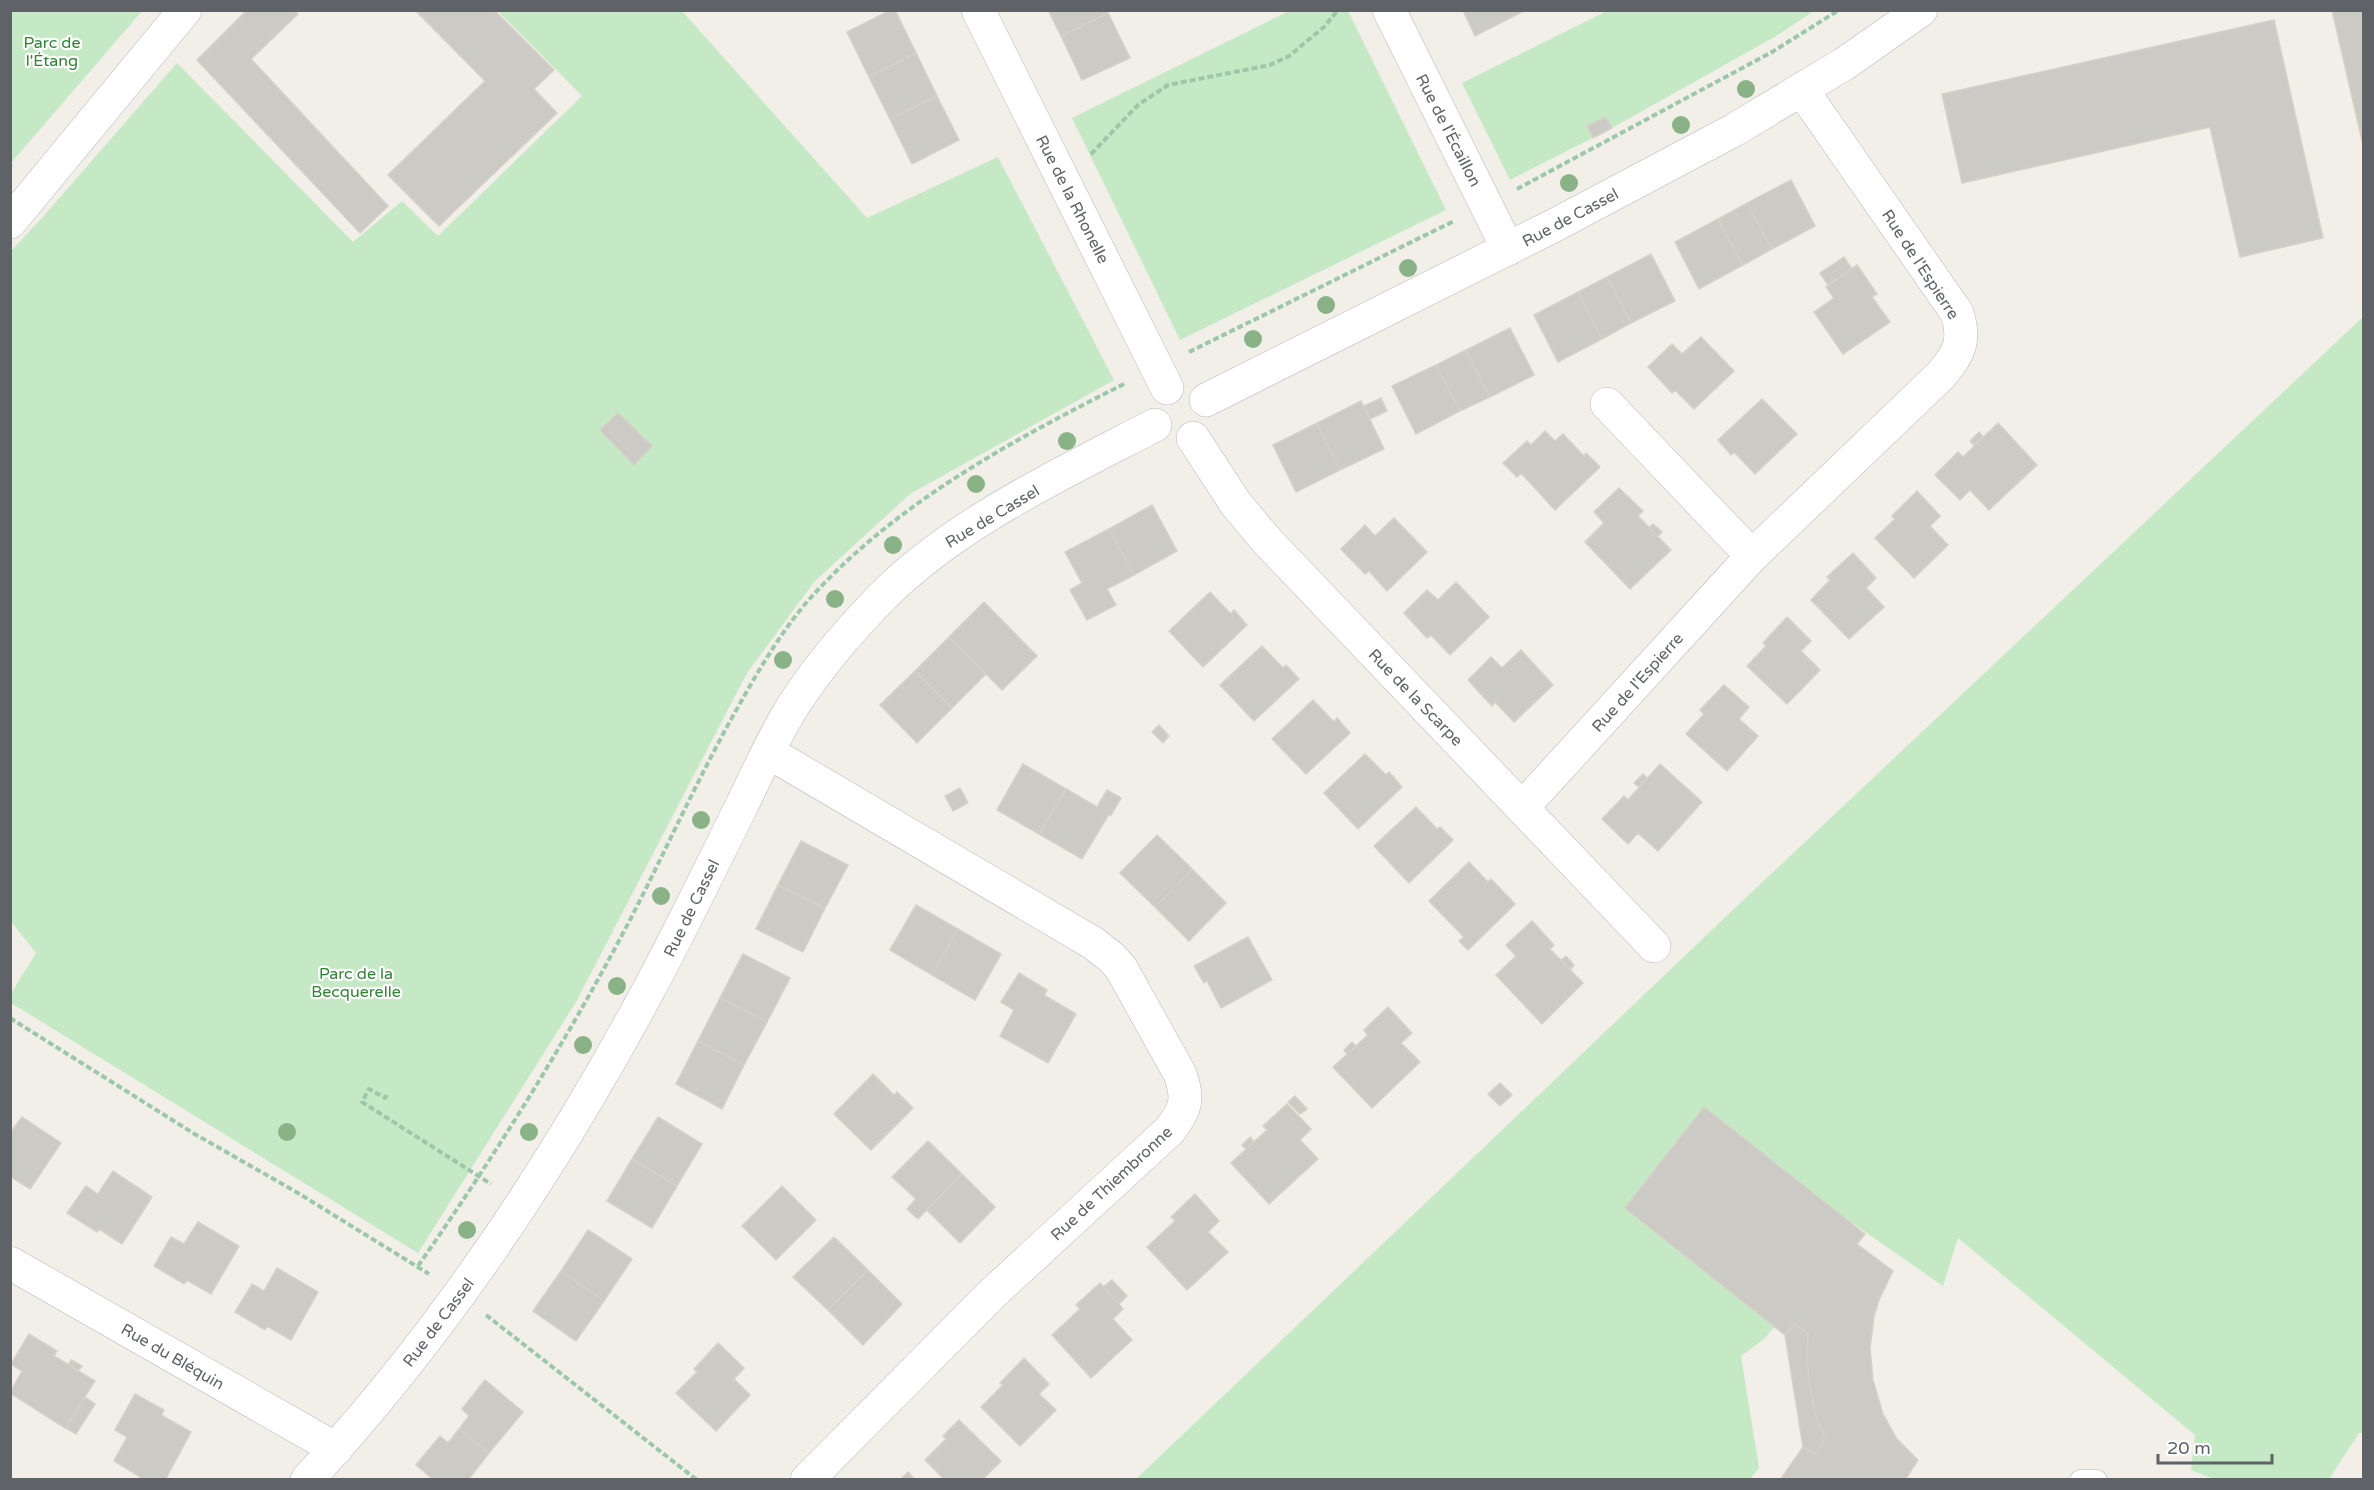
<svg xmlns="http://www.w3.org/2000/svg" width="2374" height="1490" viewBox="0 0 2374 1490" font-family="'Varela Round',sans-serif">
	<rect width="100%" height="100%" fill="#f1efe8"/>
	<path fill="#c5e8c5" d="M11,10L142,11L11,163L10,11Z
		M498,11H682L867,218L998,157L1114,380L910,494L814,582L747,673L576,1002L418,1253L11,1003L10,995L36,953L10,920L11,251L42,218L177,63L353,242L402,201L438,236L582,96Z
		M1289,11H1348L1446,210L1180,340L1072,118Z
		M1607,11H1814L1776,36L1612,128L1510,180L1462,83Z
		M2363,317L2364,1433H2359L2329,1479H2214L2191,1470L2195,1435L1958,1238L1943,1286L1841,1215L1704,1107L1625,1208L1775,1326L1764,1339L1741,1356L1759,1468L1750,1479L1135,1480L1736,907Z"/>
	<path fill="#cccac5" stroke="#d6d1c6" stroke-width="1.5" d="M247,10H294L298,14L251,59L388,206L360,233L197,60Z
		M415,10H494L554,70L534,89L557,113L439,226L388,175L485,81Z
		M891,10H895L916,53L869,77L847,32Z
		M1048,10H1107L1108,13L1061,36Z
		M1463,10H1526L1475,36Z
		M2332,10H2364V149Z
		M1108,13L1130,58L1082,80L1061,36Z
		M2274,20L2323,238L2240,257L2210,127L1962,183L1942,94Z
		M916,53L937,96L890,119L869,77Z
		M937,96L959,140L912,164L890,119Z
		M1606,117L1612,128L1593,138L1587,126Z
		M1791,180L1815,226L1772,249L1747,203Z
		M1747,203L1772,249L1743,265L1718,219Z
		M1718,219L1743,265L1699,289L1675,242Z
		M1651,254L1675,301L1631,323L1607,277Z
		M1844,257L1852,269L1828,285L1820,273Z
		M1857,265L1877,294L1872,297L1890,322L1843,354L1814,312L1834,298L1826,287Z
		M1607,277L1631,323L1602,339L1578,292Z
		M1578,292L1602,339L1558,362L1534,315Z
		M1510,328L1534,375L1490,397L1466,350Z
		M1701,337L1734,371L1694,409L1675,390L1672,393L1648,367L1672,344L1682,354Z
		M1466,350L1490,397L1460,411L1436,365Z
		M1436,365L1460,411L1416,434L1392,386Z
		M1381,398L1387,411L1370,419L1364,406Z
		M1762,399L1797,434L1755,474L1734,452L1731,455L1718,440Z
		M1361,401L1384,449L1340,470L1317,423Z
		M618,413L652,446L634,465L600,430Z
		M1317,423L1340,470L1296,492L1273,445Z
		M1998,423L2037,465L1989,510L1970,490L1960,500L1935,475L1958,452L1963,457Z
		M1545,431L1555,441L1563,434L1584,456L1586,453L1600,467L1555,510L1521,473L1517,477L1503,463L1527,441L1531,445Z
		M1979,432L1983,437L1974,445L1970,441Z
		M1619,488L1643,511L1638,516L1671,550L1630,589L1585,542L1604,523L1594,512Z
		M1917,491L1940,516L1930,526L1948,545L1914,578L1875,538L1895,519L1892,516Z
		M1152,505L1177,551L1134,575L1109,529Z
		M1394,518L1427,552L1387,591L1369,571L1365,574L1341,549L1365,525L1375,536Z
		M1653,524L1662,532L1658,536L1649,528Z
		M1109,529L1134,575L1107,589L1116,605L1087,620L1070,590L1082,583L1065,552Z
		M1853,553L1876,578L1866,588L1884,607L1849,639L1811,600L1830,580L1827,577Z
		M1456,582L1489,617L1450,655L1431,635L1427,638L1404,613L1427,590L1438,600Z
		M1210,592L1231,614L1234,610L1247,625L1203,667L1169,631Z
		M984,602L1037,656L1002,690L949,637Z
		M1787,617L1811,641L1801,651L1820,670L1787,704L1747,666L1766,646L1763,643Z
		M949,637L986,674L952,708L915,671Z
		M1262,646L1283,668L1286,665L1299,679L1254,721L1220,685Z
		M1521,650L1553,685L1514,722L1495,702L1492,706L1468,680L1491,657L1502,668Z
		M915,671L952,708L917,743L880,705Z
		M1724,685L1749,707L1739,719L1758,736L1727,771L1686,734L1704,714L1700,710Z
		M1313,700L1334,722L1337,718L1350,733L1306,774L1272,739Z
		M1159,725L1169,736L1163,743L1152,732Z
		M1365,754L1386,775L1389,772L1402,787L1358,829L1324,793Z
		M1023,764L1066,789L1039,834L997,810Z
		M1660,764L1702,802L1658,851L1638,833L1628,844L1602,819L1624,796L1628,800Z
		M1643,774L1647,778L1639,787L1634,783Z
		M960,788L968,803L953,811L945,796Z
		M1066,789L1097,807L1107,790L1121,798L1111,815L1109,814L1082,859L1039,834Z
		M1416,807L1437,829L1440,827L1453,840L1409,883L1374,846Z
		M1157,835L1192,869L1155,907L1120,873Z
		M801,841L848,865L825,908L778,885Z
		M1469,862L1488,882L1491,879L1515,904L1468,950L1459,941L1464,937L1429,901Z
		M1192,869L1226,903L1189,941L1155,907Z
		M778,885L825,908L803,952L756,929Z
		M916,905L958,929L932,975L890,950Z
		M1532,921L1554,945L1550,949L1583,983L1542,1024L1496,975L1516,956L1506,945Z
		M958,929L1001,954L975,1000L932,975Z
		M1248,937L1272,980L1221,1008L1207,981L1204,983L1194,966Z
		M743,954L790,978L767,1022L720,998Z
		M1566,956L1574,965L1570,970L1561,960Z
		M1019,973L1047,990L1044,995L1076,1014L1048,1063L1000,1036L1014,1010L1001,1002Z
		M720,998L767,1022L744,1065L698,1041Z
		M1388,1007L1412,1033L1401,1043L1420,1062L1372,1108L1333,1067L1368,1035L1364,1030Z
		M698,1041L744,1065L722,1109L676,1084Z
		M1352,1042L1356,1047L1347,1054L1344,1050Z
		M873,1074L894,1095L897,1092L913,1108L871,1150L834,1114Z
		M1500,1083L1512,1095L1500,1106L1488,1094Z
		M1295,1096L1307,1109L1300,1114L1288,1102Z
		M1287,1104L1311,1129L1300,1140L1318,1159L1269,1204L1231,1163L1267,1130L1263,1126Z
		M1704,1107L1865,1234L1857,1244L1893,1271L1879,1300L1874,1316L1870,1348L1873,1380L1883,1414L1897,1439L1918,1460L1905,1480H1780L1803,1447L1815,1454L1825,1439L1815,1414L1810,1387L1807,1360L1808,1334L1794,1324L1785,1335L1625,1208Z
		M22,1117L61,1143L30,1189L10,1176V1133Z
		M658,1117L702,1144L677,1186L632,1159Z
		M1250,1137L1254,1142L1246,1149L1242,1145Z
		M928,1141L962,1174L918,1219L907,1209L916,1199L892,1177Z
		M632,1159L677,1186L652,1228L607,1201Z
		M113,1171L152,1197L122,1244L99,1229L97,1232L67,1213L86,1186L98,1194Z
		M962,1174L995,1207L960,1243L927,1210Z
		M782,1186L816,1220L776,1260L742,1226Z
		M1195,1194L1219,1221L1208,1232L1228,1252L1187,1290L1147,1247L1175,1221L1171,1217Z
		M198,1222L239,1246L211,1294L187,1280L184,1284L154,1266L171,1237L184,1244Z
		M588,1230L632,1259L604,1301L561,1271Z
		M834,1237L868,1270L828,1310L793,1277Z
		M277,1268L318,1292L291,1340L267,1326L265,1330L235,1312L252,1284L264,1291Z
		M868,1270L902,1304L863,1345L828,1310Z
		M561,1271L604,1301L576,1341L533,1311Z
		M1112,1280L1127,1296L1119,1304L1103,1287Z
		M1100,1283L1123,1309L1113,1319L1132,1340L1091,1378L1052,1335L1080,1309L1076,1305Z
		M1794,1324L1808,1334L1807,1360L1810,1387L1815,1414L1825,1439L1815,1454L1803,1447L1785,1335Z
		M29,1334L57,1351L54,1356L95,1381L65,1428L10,1393L22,1371L11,1364Z
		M718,1343L744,1368L734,1379L750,1395L716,1431L676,1393L697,1372L694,1369Z
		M1024,1358L1049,1384L1039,1394L1056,1410L1020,1446L981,1407L1003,1385L1000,1383Z
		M71,1360L82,1366L78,1371L69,1365Z
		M485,1380L523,1412L489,1453L459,1429L469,1416L462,1409Z
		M135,1394L164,1410L161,1415L191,1432L165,1480H145L114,1461L127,1437L115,1430Z
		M85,1397L95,1404L76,1434L66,1428Z
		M959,1420L1001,1461L982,1480H945L925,1460L946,1439L943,1436Z
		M459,1429L489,1453L468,1480H434L416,1465L440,1436L448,1443Z
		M908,1472L915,1480H900Z"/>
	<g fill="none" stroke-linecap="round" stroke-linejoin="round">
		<defs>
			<path id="service" d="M2080,1480H2097"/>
			<path id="minor" d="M978,10L1167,388
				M1389,10L1508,249
				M10,222L185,10
				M1206,400L1555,225L1734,130L1844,64L1921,10
				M1607,404L1752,556
				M1193,438L1236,504L1268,542L1654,946
				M768,752L1093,943L1111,957L1121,968L1180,1074C1189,1099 1186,1109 1170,1130L994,1292L807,1480
				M1522,808L1752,556L1941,375C1959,353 1966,342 1957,313L1802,90
				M10,1263L336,1449
				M307,1480C443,1334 554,1166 648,991C681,930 711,867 742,805C758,772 773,738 793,706C817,668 849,631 880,599C953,524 1063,473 1155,425"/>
		</defs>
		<use href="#service" stroke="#b5b8bc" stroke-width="21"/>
		<use href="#minor" stroke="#b5b8bc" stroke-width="34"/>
		<path stroke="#9cc7a9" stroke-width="4" stroke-dasharray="6 3" stroke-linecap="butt" d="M1091,154L1138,105L1168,85L1270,65L1289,56L1324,27L1338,10
			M1517,189L1772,52L1839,10
			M1189,352L1454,221
			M10,1018L193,1133L298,1193L429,1274
			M387,1095L385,1098L369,1089L362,1102L491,1184
			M418,1266C496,1154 568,1039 631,918C668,846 701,771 742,700C761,666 781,633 806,603C892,505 1011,441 1126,383
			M486,1315L697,1480"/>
		<use href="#service" stroke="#fff" stroke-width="20"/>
		<use href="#minor" stroke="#fff" stroke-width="33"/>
	</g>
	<g fill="#89b387">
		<circle cx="1746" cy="89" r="9"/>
		<circle cx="1681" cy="125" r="9"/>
		<circle cx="1569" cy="183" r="9"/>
		<circle cx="1408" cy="268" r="9"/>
		<circle cx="1326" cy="305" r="9"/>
		<circle cx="1253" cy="339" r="9"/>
		<circle cx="1067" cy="441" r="9"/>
		<circle cx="976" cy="484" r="9"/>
		<circle cx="893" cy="545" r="9"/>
		<circle cx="835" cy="599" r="9"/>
		<circle cx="783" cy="660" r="9"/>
		<circle cx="701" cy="820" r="9"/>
		<circle cx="661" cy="896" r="9"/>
		<circle cx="617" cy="986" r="9"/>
		<circle cx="583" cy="1045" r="9"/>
		<circle cx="287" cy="1132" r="9"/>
		<circle cx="529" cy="1132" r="9"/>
		<circle cx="467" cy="1230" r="9"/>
	</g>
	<g text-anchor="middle" stroke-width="4.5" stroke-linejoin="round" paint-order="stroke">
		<g font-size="16" fill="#348238" stroke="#fff">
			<text x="52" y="48">Parc de<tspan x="52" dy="18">l'Étang</tspan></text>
			<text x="356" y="979">Parc de la<tspan x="356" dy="18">Becquerelle</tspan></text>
		</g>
		<g font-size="16" fill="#5f6368" stroke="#fff">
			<text transform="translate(1449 130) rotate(63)" y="6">Rue de l'Écaillon</text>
			<text transform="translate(1073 199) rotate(63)" y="6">Rue de la Rhonelle</text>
			<text transform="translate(1570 217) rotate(-28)" y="6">Rue de Cassel</text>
			<text transform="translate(1921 264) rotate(57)" y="6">Rue de l'Espierre</text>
			<text transform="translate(992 516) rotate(-31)" y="6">Rue de Cassel</text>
			<text transform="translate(1637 682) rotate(-48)" y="6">Rue de l'Espierre</text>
			<text transform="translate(1416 697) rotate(46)" y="6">Rue de la Scarpe</text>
			<text transform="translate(691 908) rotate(-64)" y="6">Rue de Cassel</text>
			<text transform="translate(1111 1183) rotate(-43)" y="6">Rue de Thiembronne</text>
			<text transform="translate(438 1322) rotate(-53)" y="6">Rue de Cassel</text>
			<text transform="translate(173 1356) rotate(30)" y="6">Rue du Bléquin</text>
		</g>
	</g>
	<rect width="2374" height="1490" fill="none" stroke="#5f6368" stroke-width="24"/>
	<path d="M2158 1454v9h114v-9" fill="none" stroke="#5f6368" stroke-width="3"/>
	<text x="2167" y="1454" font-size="18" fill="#5f6368" stroke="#ffffff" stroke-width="4.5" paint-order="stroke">20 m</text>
</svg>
